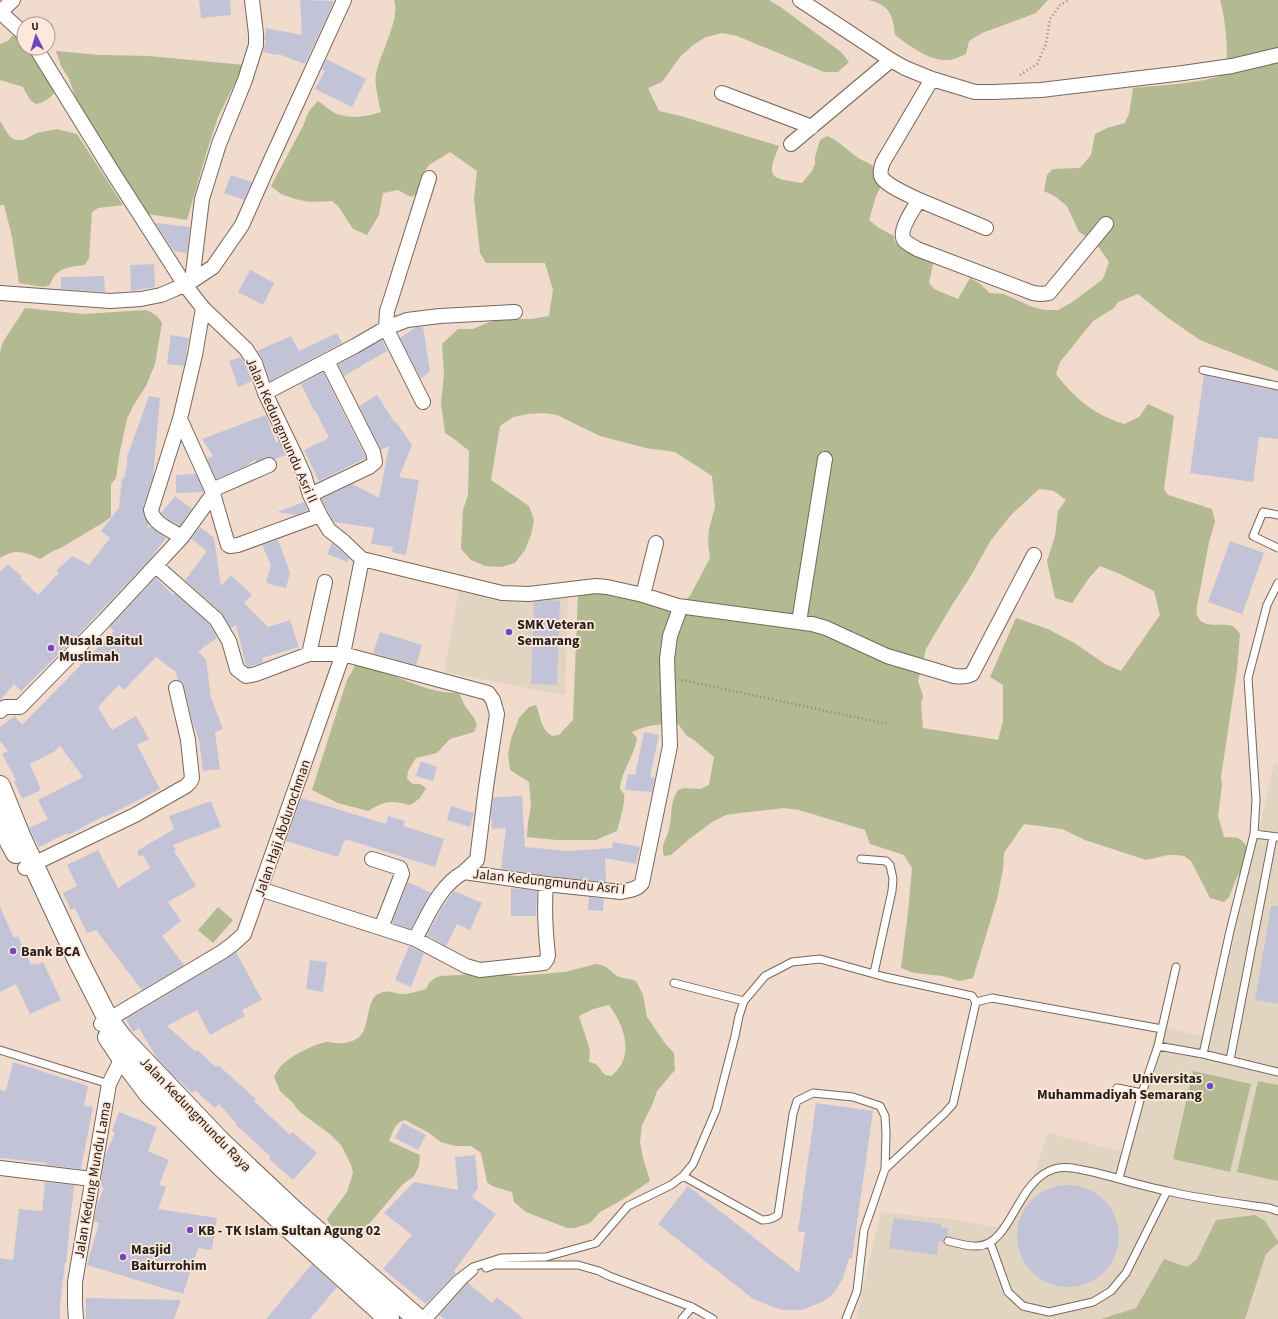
<svg xmlns="http://www.w3.org/2000/svg" width="1278" height="1319" viewBox="0 0 1278 1319" font-family="'Source Sans 3',sans-serif">
	<rect width="100%" height="100%" fill="#f0dbcd"/>
	<path fill="#e1d4c0" d="M460,584L568,591L565,695L444,672Z
		M1274,764L1278,765V1241L1265,1221L1216,1220L1197,1259L1187,1267L1164,1259L1136,1308L1101,1319H856L881,1212L948,1219L1000,1228L1020,1205L1032,1181L1048,1133L1122,1152L1158,1025L1211,1039Z
		M1278,1243V1319H1245L1266,1254Z"/>
	<path fill="#b3b991" fill-rule="evenodd" d="M394,0H769L782,8L841,52L849,62L838,72H824L737,36L722,33L706,37L693,45L680,57L662,82L648,88C651,96 656,103 659,111L681,116L779,146C766,178 769,178 802,183L812,171L815,164V157L820,140L827,136L834,139L858,158L872,165L881,186L876,196L869,220L879,228L894,236C893,251 923,256 934,259L929,283L934,289L958,299L970,278L979,283L990,293L1004,294L1030,306L1044,310H1058L1071,303L1103,279L1109,262L1095,242L1079,232L1067,206L1056,197L1044,191L1047,175L1053,169L1080,168L1091,155L1095,134L1107,128L1125,123L1129,114L1133,88C1159,85 1204,84 1227,73C1227,46 1227,26 1220,0H1278V371L1200,340L1168,318L1138,294L1118,302L1114,308L1093,321L1060,362L1056,374C1076,400 1094,414 1124,424L1139,417L1148,404L1174,416L1164,489L1168,495L1212,509L1215,522L1209,542L1197,606C1197,608 1196,613 1197,615C1202,631 1224,621 1234,627C1237,629 1238,632 1240,634L1237,670L1221,777L1222,785L1218,816L1224,837C1239,838 1240,836 1248,849L1246,864L1237,877L1229,897L1224,902L1210,898L1191,861L1184,856L1176,855H1168L1146,860L1085,840L1062,829L1024,824L1004,853L1003,869L997,899L973,978L959,981L943,976L914,973L901,968L908,912L912,868L904,855L870,844L865,830L799,810L784,808L741,813L726,815L712,822L688,840L671,855L664,856C660,844 667,840 669,829C673,813 669,805 678,790L685,788L700,789L709,785L714,757L694,740L687,736L678,724C658,724 651,724 632,732L637,738C634,757 621,771 620,789C621,791 623,792 624,794C626,799 619,824 617,831L596,840H557L527,837L528,822L531,806L529,782L510,770L508,754L511,739L519,718L529,707L536,705C541,717 540,728 552,736L559,735L573,720L578,592L599,593L672,609L690,596L710,558L708,544L709,529L715,507L712,476L675,452L646,448L600,436L557,415L543,413L528,414L513,417L500,426L491,480L529,506L534,520L531,535L525,550L515,563L501,567L485,566L471,560L461,549L463,510L468,495L469,451L457,441L445,433L441,403L444,374L442,344L458,329H473L497,319H531L549,316L553,290L545,263H486L480,253L474,199L477,171L450,152L429,165L420,178L418,193L411,197L398,190L383,193L379,215L367,235L353,229L338,206L332,201L309,202L295,199L281,194L271,186L303,126L309,111L318,101C324,105 330,111 337,114C352,119 366,117 381,112C379,103 374,83 376,75C379,55 401,19 394,0ZM1039,489L1054,491L1066,500L1058,511L1055,536L1047,561L1055,598L1072,603L1089,578L1100,566L1120,574L1154,591L1160,615L1121,671L1105,664L1076,644L1048,629L1016,618L990,677L1003,685V721L998,740L923,728L921,705L923,696L918,681L926,649L952,605L969,579L991,540L1011,515Z
		M868,0H1048L1036,13L982,33L969,41L966,54C961,56 954,60 948,60C929,61 910,46 895,35C893,15 890,5 868,0Z
		M12,36L20,37L24,40V48H30L55,92C50,98 45,102 36,104L30,100L23,87L0,80V44L8,41Z
		M56,51L100,55L149,56L244,65L218,117L206,154L187,220L148,214L132,197L75,96L69,79L61,66Z
		M0,121L10,137L16,140H23L37,133L57,129L77,134L123,205L98,208L92,212L89,258L85,265C69,267 56,267 50,285L43,287L19,283L12,237L4,205H0Z
		M25,308L84,314L145,310C153,312 158,316 162,323L155,364L146,386L133,406L127,419L119,456L116,478L111,484V517L104,522L59,549C51,551 47,555 40,559C26,552 14,548 0,558V352L3,342Z
		M356,664C365,667 375,669 384,672C408,681 433,694 459,693L465,706L474,718L477,725L474,732L450,739L437,753L416,758L408,771L407,779L413,784H420L426,788C422,796 418,801 410,805C390,800 385,801 368,811L338,803L312,790L347,680Z
		M218,907L233,920L213,943L198,930Z
		M596,964C609,965 609,972 619,977C624,979 630,978 636,981L643,995L647,1017L664,1042L674,1053L675,1070L657,1091L652,1105L642,1125L640,1142L643,1158L650,1181L622,1200L600,1212L590,1223L575,1228H567L526,1212L514,1202L512,1192L492,1186L487,1182L481,1153L471,1146H455L441,1142L429,1133L405,1120C394,1123 393,1132 389,1141L420,1155L419,1166L414,1176L402,1185L370,1223L350,1237L330,1225L327,1219L347,1192L353,1173L351,1165L341,1145L330,1134L300,1112L291,1101L280,1091L274,1077C276,1073 278,1069 281,1066C291,1056 312,1045 326,1042C329,1041 332,1043 335,1043C344,1044 355,1042 361,1035C369,1026 367,999 378,994C391,988 393,995 405,994C412,993 419,991 426,989L429,983L435,978L441,976L473,974L488,976L503,975L518,976L565,972ZM609,1005C621,1021 631,1044 622,1063C620,1068 615,1072 612,1076L605,1075L596,1064L589,1062L590,1050L579,1016L593,1009Z
		M1193,1071L1251,1084L1230,1172L1173,1159Z
		M1258,1081L1278,1085V1181L1237,1172Z
		M1255,1215L1265,1221L1278,1241V1243L1266,1254L1245,1319H1101L1136,1308L1164,1259L1187,1267L1197,1259L1216,1220Z"/>
	<path fill="#c3c3d8" d="M199,0H230L231,15L201,18Z
		M300,0L334,1L305,64L278,54L277,55L263,52L266,41L264,40L266,28L302,35Z
		M326,59L366,79L352,107L315,89L325,71L322,70Z
		M231,175L252,182L244,200L224,193Z
		M155,223L190,227L187,253L174,251Z
		M154,264L155,287L131,291L130,265Z
		M250,270L274,283L263,305L238,292Z
		M104,276L105,292L61,289V277Z
		M416,327H423L430,371L421,379L400,338Z
		M337,333L342,343L270,381L263,360L257,351L291,336L299,351Z
		M171,335L189,338L184,366L167,364Z
		M382,340L387,351L344,376L338,364Z
		M241,357L247,367L252,381L238,387L229,361Z
		M323,372L366,458L319,481L304,450L329,438L315,410L314,411L301,384Z
		M1204,375L1278,391V439L1259,437L1253,482L1190,473Z
		M377,395L395,423L396,422L412,445L399,477L419,480L406,555L392,552L393,547L371,544L374,528L334,522L321,499L352,484L379,498L389,446L381,450L359,406Z
		M149,396L160,398L153,477L143,507V512L148,524V529L150,526L166,538L150,559L72,641L21,691L14,684L0,700V572L8,564L22,577L20,578L38,595L59,573L57,570L72,556L89,565L110,538L101,531L119,508L122,478L124,479L127,464V457Z
		M266,415L276,442L279,441L286,455L275,459L270,457L256,462L255,460L246,466L216,479L207,459L213,456L202,439Z
		M196,474L204,492L176,493V475Z
		M175,496L192,509L180,526L168,519L161,513Z
		M304,502L308,510L296,515L277,512Z
		M200,527L214,538L221,586L231,575L252,595L244,603L268,627L290,620L299,647L262,658L263,662L258,664L248,667L246,665L236,625L231,628L222,613L185,580L207,551L191,539Z
		M278,540L290,573L286,588L266,583L271,565L262,545Z
		M1230,541L1264,553L1242,614L1208,602Z
		M332,543L349,558L348,562L327,554Z
		M156,578L173,595L174,593L209,624L217,638L198,651L206,660L211,697L223,729L215,732L220,769L203,771L199,740L193,723L184,686L182,682L178,680L176,672L156,657L124,690L119,685L98,707L112,730L136,716L149,739L137,745L160,789L105,817L104,816L68,835L67,833L39,847L29,828L48,819L38,800L83,777L60,746L54,752L30,764L41,790L22,799L14,781L16,780L2,754L8,751L0,741V727L15,716L22,725L114,631L110,627Z
		M549,600L560,601L557,685L531,684L534,602Z
		M380,632L422,645L416,665L373,653Z
		M644,732L659,735L650,777L655,778L652,792L625,790L628,774L635,775Z
		M421,761L437,767L433,781L416,776Z
		M522,796L525,847L567,851L612,848L613,842L640,847L636,864L605,858L606,882L547,876L501,869L506,828L492,829L491,812L493,797Z
		M301,798L386,824L388,816L405,821L403,826L444,839L435,867L345,839L338,857L286,841Z
		M211,801L221,827L173,845L176,850L174,851L196,886L168,902L181,921L162,936L184,965L142,990L96,930L87,933L75,908L71,910L63,893L77,886L67,865L98,850L118,888L150,868L143,855L139,857L137,851L174,829L169,816Z
		M451,806L474,813L470,827L447,820Z
		M408,882L431,893L411,929L392,923Z
		M511,888L537,891L536,916H511Z
		M454,891L482,903L470,930L457,924L446,946L427,935L443,906Z
		M589,897L604,899L603,911L588,910Z
		M1271,906H1278V1004L1255,1000Z
		M0,907L14,938L18,936L31,965L35,963V965L43,962L61,1000L30,1014L16,984L0,992Z
		M409,946L424,953L411,987L395,980Z
		M236,952L262,1000L242,1010L245,1016L210,1035L197,1010L167,1026L196,1052L197,1050L216,1067L218,1065L256,1099L254,1101L290,1135L292,1132L317,1153L293,1180L269,1159L271,1157L235,1124L236,1123L219,1104L215,1108L195,1090L192,1093L171,1073L157,1058L139,1028L133,1032L126,1019L226,959Z
		M310,960L327,962L323,992L306,989Z
		M13,1062L88,1086L84,1106L93,1107L81,1169L47,1165V1163L0,1158V1090L6,1091Z
		M816,1103L873,1111L852,1258H849L843,1278L838,1287L831,1296L822,1302L802,1310H783L773,1307L752,1298L658,1224L688,1186L799,1273L805,1232L798,1231Z
		M119,1112L157,1127L148,1151L169,1160L159,1185L166,1187L158,1209L217,1218L212,1250L198,1248L183,1294L87,1265L99,1223L94,1221L97,1205L104,1188L100,1186L105,1156L115,1133L112,1131Z
		M403,1123L426,1135L418,1150L395,1138Z
		M475,1155L478,1188L472,1197L496,1214L454,1271L456,1273L426,1304L383,1269L412,1235L384,1213L414,1182L458,1190L455,1157Z
		M45,1182L74,1185L66,1263H65L60,1305V1319H0V1258L13,1260L19,1209L42,1211Z
		M1017 1236a51 51 0 1 1 102 0a51 51 0 1 1-102 0Z
		M894,1218L941,1224V1227L948,1228L947,1236L944,1238L943,1242L939,1241L937,1255L889,1248Z
		M312,1264L337,1287L310,1319H266Z
		M468,1283L492,1303L497,1297L524,1319H444L439,1315Z
		M86,1298L181,1300L174,1319H86Z"/>
	<g fill="none" stroke-linecap="round" stroke-linejoin="round">
		<defs>
			<path id="lane" d="M1203,370L1278,386
				M1278,515L1263,512L1253,536L1278,548
				M1254,834L1278,837
				M861,859L886,861L890,865L893,879L892,891L874,973
				M674,983L744,1001
				M976,1002L992,998L1162,1029
				M1158,1046L1176,967
				M0,1050L109,1084
				M1203,1054L1230,931L1254,834L1256,800L1248,678L1267,605L1278,583
				M1230,1060L1273,837
				M1117,1088L1142,1093
				M683,1176L762,1220C769,1220 773,1219 778,1215L793,1114L797,1101L813,1093L853,1097L880,1106L885,1116L886,1133L885,1169
				M1119,1178L1142,1093L1158,1046L1203,1054L1278,1072
				M948,1241C956,1243 969,1247 978,1246C1012,1244 1016,1181 1054,1169C1067,1165 1081,1170 1093,1172C1118,1178 1142,1186 1167,1191C1200,1199 1235,1203 1269,1208L1278,1211
				M990,1242L1008,1292L1023,1306L1049,1312L1093,1302L1111,1291L1126,1273L1167,1191
				M486,1268L494,1265H578L599,1271L609,1276L692,1307L713,1319
				M419,1319L457,1279L473,1267L501,1258L546,1257L596,1243L628,1206L671,1185L683,1176L693,1164L716,1110L735,1036L739,1016L744,1001L765,976L792,962L820,959L885,977L972,996L976,1002L953,1104L945,1113L885,1169L864,1230L857,1291L846,1319
				M429,1319L464,1280L474,1271
				M682,1319L692,1307"/>
			<path id="street" d="M800,0L891,60L905,68L932,79L975,92H993L1041,90L1183,73L1232,66L1278,55
				M0,12L24,34
				M0,12L13,0
				M36,48L110,168L185,285L203,308L246,349L255,363L265,393L295,455L304,475L310,495L320,515L329,530L343,541L362,559
				M932,79L883,162C881,167 879,173 882,178C889,187 909,195 919,200C914,208 898,231 904,240C907,244 913,246 917,249L1033,293L1041,294L1049,293L1106,224
				M722,93L812,127
				M791,144L891,60
				M919,200L986,228
				M192,281L202,199L219,144L245,80L256,45V34L252,0
				M0,293L110,301L141,299L161,295L175,289L192,281L213,267L242,225L269,164L344,0
				M265,393L355,346L386,328L387,311L391,299L429,178
				M423,402L386,328L407,320L440,316L515,312
				M180,419L212,490L228,545L230,546L238,545L320,515
				M212,490L269,465
				M310,495L369,467L375,462L373,452L327,361
				M182,537C171,530 153,524 151,510L180,419L195,355L203,308
				M362,559L502,593L529,594L596,586L607,587L643,595L678,606L812,624L826,628L887,656L954,676C961,677 966,677 972,674L1034,555
				M156,566L216,619L229,641L237,669L246,676L256,674L309,654H343L488,693L493,700L497,714L486,787L477,860L464,872
				M643,595L656,543
				M799,622L825,459
				M309,654L325,582
				M0,711L5,707H20L104,621L182,537L213,494
				M372,859L400,868L402,874L381,928
				M25,868L135,815L186,786L190,782L192,778L188,740L176,688
				M260,889L415,939C429,914 439,886 464,872L546,884L621,892C629,890 637,890 642,883L670,746L667,659L670,636L678,614V606
				M415,939L466,966L480,970L544,963L547,959L548,955C545,929 544,910 546,884
				M101,1024L222,952L233,944L244,934L343,654L362,559
				M0,1168L92,1179
				M76,1319L75,1305V1282L109,1084L122,1058L128,1054"/>
			<path id="secondary" d="M0,786L21,838L78,960L108,1019L122,1038L220,1141L293,1210L418,1319
				M0,823L16,853
				M108,1037L122,1058L149,1094L221,1166L389,1319"/>
		</defs>
		<use href="#lane" stroke="#78665a" stroke-width="9"/>
		<use href="#street" stroke="#78665a" stroke-width="16"/>
		<use href="#secondary" stroke="#78665a" stroke-width="22"/>
		<path stroke="#928379" stroke-width="2.5" stroke-dasharray="1 3" stroke-linecap="butt" d="M1020,75L1037,64L1046,44L1050,19L1060,5L1069,0
			M682,680L887,724"/>
		<use href="#lane" stroke="#fff" stroke-width="7"/>
		<use href="#street" stroke="#fff" stroke-width="14"/>
		<use href="#secondary" stroke="#fff" stroke-width="20"/>
	</g>
	<g fill="#7246be" stroke="#fde8db" stroke-width="1.5">
		<circle cx="509" cy="632" r="4"/>
		<circle cx="51" cy="648" r="4"/>
		<circle cx="13" cy="951" r="4"/>
		<circle cx="1210" cy="1086" r="4"/>
		<circle cx="190" cy="1230" r="4"/>
		<circle cx="123" cy="1257" r="4"/>
	</g>
	<g text-anchor="middle" stroke-width="3.5" stroke-linejoin="round" paint-order="stroke">
		<g font-size="14" fill="#27201b" stroke="#fde8db">
			<text transform="translate(282 430) rotate(66)" y="5">Jalan Kedungmundu Asri II</text>
			<text transform="translate(282 828) rotate(-71)" y="5">Jalan Haji Abdurochman</text>
			<text transform="translate(549 881) rotate(6)" y="5">Jalan Kedungmundu Asri I</text>
			<text transform="translate(196 1114) rotate(46)" y="5">Jalan Kedungmundu Raya</text>
			<text transform="translate(92 1180) rotate(-80)" y="5">Jalan Kedung Mundu Lama</text>
		</g>
		<g font-size="14" font-weight="bold" fill="#27201b" stroke="#fde8db" text-anchor="start">
			<text x="517" y="629">SMK Veteran<tspan x="517" dy="16">Semarang</tspan></text>
			<text x="59" y="645">Musala Baitul<tspan x="59" dy="16">Muslimah</tspan></text>
			<text x="21" y="956">Bank BCA</text>
			<text x="1202" y="1083" text-anchor="end">Universitas<tspan x="1202" dy="16">Muhammadiyah Semarang</tspan></text>
			<text x="198" y="1235">KB - TK Islam Sultan Agung 02</text>
			<text x="131" y="1254">Masjid<tspan x="131" dy="16">Baiturrohim</tspan></text>
		</g>
	</g>
	<g transform="translate(36 36) rotate(355)"><circle r="19" fill="#fde8db" stroke="#a7988e"/>
	<path d="M0-3L7 15L0 10L-7 15Z" fill="#7246be"/>
	<text y="-6" font-size="11" font-weight="bold" text-anchor="middle" fill="#27201b">U</text>
	</g>
</svg>
